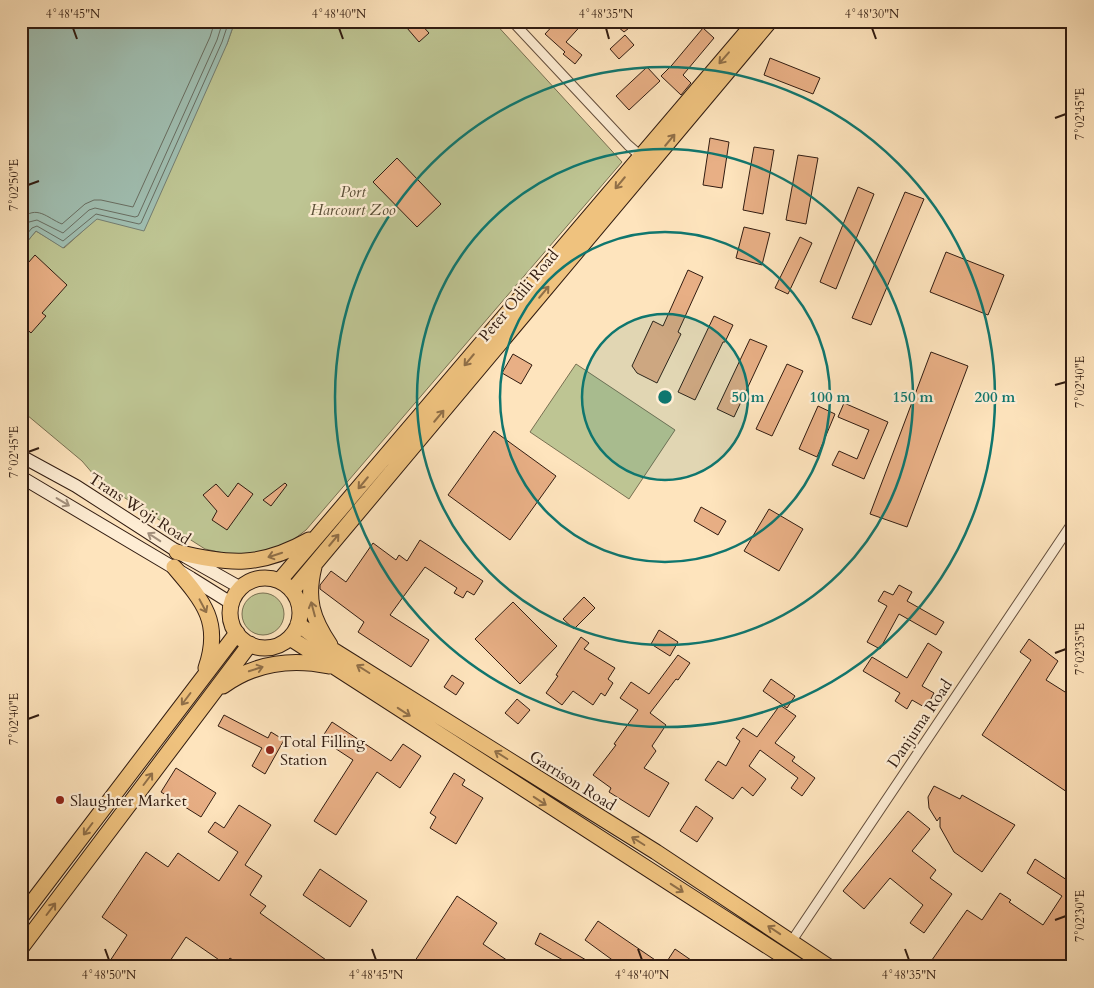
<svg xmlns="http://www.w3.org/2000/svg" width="1094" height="988" viewBox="0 0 1094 988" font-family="Cardo,serif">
	<rect width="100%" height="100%" fill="#fee4bd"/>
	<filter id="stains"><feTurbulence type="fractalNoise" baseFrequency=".004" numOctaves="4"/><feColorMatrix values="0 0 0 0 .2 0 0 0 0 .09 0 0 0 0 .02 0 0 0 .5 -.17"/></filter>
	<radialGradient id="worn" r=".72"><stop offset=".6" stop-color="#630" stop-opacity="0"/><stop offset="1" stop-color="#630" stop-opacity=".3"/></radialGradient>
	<path fill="#bec593" stroke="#787052" d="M235,21H493L622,162L306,530L285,546L246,555L228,554L205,549L100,482L82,461L21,410V249L36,231L64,248L97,218L227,44Z
		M576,364L675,430L629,499L530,432Z
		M242 614a21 21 0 1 1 42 0a21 21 0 1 1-42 0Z"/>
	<path fill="#a0bfb2" stroke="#747e72" d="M21,21H235L227,44L144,231L97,219L63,248L36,231L21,249Z"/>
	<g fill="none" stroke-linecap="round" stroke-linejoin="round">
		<path stroke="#686e62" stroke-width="1" d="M21,219C37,204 47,218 62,224L85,204L94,200H101L133,207L210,37L215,21
			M21,231L29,222L37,220L63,233L89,210L95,208L135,217L138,216L217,40L223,21
			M21,241L32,228L37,226L63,241L96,214L139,224L141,223L222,42L229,21"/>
	</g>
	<path fill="#e8af85" stroke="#311c11" d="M401,21H418L429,33L419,42Z
		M557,21H585L566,42L582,55L575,64L563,54L565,52L545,34Z
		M611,21H638L624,32Z
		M703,28L714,38L683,75L691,83L681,95L661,76L672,65Z
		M625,35L634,45L619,59L610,49Z
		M770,58L820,78L813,94L764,75Z
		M647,67L660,81L629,110L616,96Z
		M710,138L729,142L722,188L703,185Z
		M754,147L774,150L763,214L743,210Z
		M798,155L818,158L806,224L786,220Z
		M397,158L441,204L417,227L373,182Z
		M858,187L874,194L836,289L820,282Z
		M905,192L924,199L871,325L852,318Z
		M744,227L770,233L762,265L736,258Z
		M800,237L812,243L788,294L775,288Z
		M946,252L1004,275L988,315L930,292Z
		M35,255L67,285L42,313L46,316L31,333L21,324V271Z
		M688,270L703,277L678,332L681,334L657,383L637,373L632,366L653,321L663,326Z
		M714,316L733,325L725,342H723L695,400L678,392Z
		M750,339L767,346L734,417L717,409Z
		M931,352L968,366L907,527L870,514Z
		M513,354L532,365L521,384L502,373Z
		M787,364L803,371L772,436L756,429Z
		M844,403L888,422L864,479L832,465L839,451L857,459L869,430L838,417Z
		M818,406L835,414L817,457L799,449Z
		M494,431L556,476L510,540L448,495Z
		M238,483L253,494L227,530L212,520L217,511L203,495L216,484L228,497Z
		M285,483L287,485L271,506L263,500Z
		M701,507L726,521L718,535L694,521Z
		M769,509L803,529L779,571L744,551Z
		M420,540L483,581L474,595L467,591L463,598L454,593L457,588L425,567L390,615L429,640L411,667L358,632L364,622L320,589V585L331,571L346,582L373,543L396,560L399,555L407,561Z
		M899,585L912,592L907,601L944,622L936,635L899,614L880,649L867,642L887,606L878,601L884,591L893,595Z
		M584,597L595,608L574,629L563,619Z
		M513,602L557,646L520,684L475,639Z
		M659,630L678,642L670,656L651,644Z
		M581,637L589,643L584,649L615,668L608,679L613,683L605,696L601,693L593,705L573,691L562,705L546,693L558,676L556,675Z
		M1029,639L1058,661L1046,680L1073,697V796L982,735L1031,660L1020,652Z
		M928,643L942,652L922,686L934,693L926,708L912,700L907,709L895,701L900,693L863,671L872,657L907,678Z
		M678,655L690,663L678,680L676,679L650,713L666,725L652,746L656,751L644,768L669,783L649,817L609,792L611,788L593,775L616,745L614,744L638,710L620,698L631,682L649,694Z
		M452,675L464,683L456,695L444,687Z
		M771,679L795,696L787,708L763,691Z
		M517,699L530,710L518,724L505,713Z
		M780,705L796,716L775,743L795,757L792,761L815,778L802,796L791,788L798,778L760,750L749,766L766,779L753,796L742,787L733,799L705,780L718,761L726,766L740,741L736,738L743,728L757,737Z
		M224,715L268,738L271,732L284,740L265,774L252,766L262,748L218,726Z
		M332,722L391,761L403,744L421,756L400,788L377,772L336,835L314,821L353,760L321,739Z
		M176,768L216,793L201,817L161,792Z
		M454,773L465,780L462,785L483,798L456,844L430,828L436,817L430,813Z
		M934,786L960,799L962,795L1015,825L982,872L954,852L940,827V817L937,821L929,808L928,797Z
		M239,805L271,825L245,865L262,876L250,895L266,906L260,913L336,967H243L230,958L225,964L186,937L166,967H106L127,935L102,917L146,852L168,867L178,853L219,881L238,852L208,832L215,822L224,828Z
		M696,806L713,818L697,842L680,831Z
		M908,811L930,829L912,851L936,870L930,878L952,894L924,933L910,923L923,905L890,878L864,909L843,891Z
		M1035,859L1073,884V967H927L967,910L982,920L1000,893L1011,900L1009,902L1043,925L1062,896L1027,873Z
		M320,869L367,901L350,927L303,895Z
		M457,896L497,923L483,944L517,967H411Z
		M598,921L664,966L675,949L701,967H622L585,940Z
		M540,933L598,967H575L535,944Z"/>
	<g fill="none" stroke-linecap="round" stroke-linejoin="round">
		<defs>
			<path id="street" d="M512,21L628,145L644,159
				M791,942L1073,522"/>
			<path id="secondary" d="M21,456L76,486L186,557L241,588
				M21,477L191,578L231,603"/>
			<path id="primary" d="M177,552C230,565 261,567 309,540
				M174,567C203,601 222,622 206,668
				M314,567C306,599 312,618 330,645
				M230 613a35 35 0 1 1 70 0a35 35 0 1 1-70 0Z
				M280,580L756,21
				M292,591L770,21
				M298,624L333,650L656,852L829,967
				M290,638L800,967
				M223,686C255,663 291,658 329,666
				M21,917L237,633
				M21,948L250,644"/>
		</defs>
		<use href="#street" stroke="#644e3c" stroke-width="11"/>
		<use href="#secondary" stroke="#311c11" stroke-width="14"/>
		<use href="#primary" stroke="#311c11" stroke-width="17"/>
		<use href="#street" stroke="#feedd4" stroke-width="9"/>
		<use href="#secondary" stroke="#feedd4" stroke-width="12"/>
		<use href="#primary" stroke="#efc27e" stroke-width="15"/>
	</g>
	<defs><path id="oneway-shaft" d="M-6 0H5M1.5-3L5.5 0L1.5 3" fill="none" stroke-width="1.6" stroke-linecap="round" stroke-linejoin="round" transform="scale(1.25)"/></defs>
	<g stroke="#906f48">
		<use href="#oneway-shaft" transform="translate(724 58) rotate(131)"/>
		<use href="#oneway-shaft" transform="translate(670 140) rotate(-50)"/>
		<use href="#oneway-shaft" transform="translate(620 183) rotate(130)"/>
		<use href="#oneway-shaft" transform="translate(544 292) rotate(-50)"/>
		<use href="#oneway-shaft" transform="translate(469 360) rotate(130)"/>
		<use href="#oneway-shaft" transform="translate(439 416) rotate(-50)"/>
		<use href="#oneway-shaft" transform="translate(363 483) rotate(130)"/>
		<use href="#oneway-shaft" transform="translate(334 540) rotate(-50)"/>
		<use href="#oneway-shaft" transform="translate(275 555) rotate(162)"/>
		<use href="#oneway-shaft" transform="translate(203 606) rotate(62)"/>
		<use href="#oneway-shaft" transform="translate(313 609) rotate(-105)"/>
		<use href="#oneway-shaft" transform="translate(256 669) rotate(-18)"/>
		<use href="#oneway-shaft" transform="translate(363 669) rotate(-148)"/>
		<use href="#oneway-shaft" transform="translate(186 699) rotate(127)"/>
		<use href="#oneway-shaft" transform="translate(404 712) rotate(33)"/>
		<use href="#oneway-shaft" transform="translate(501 755) rotate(-148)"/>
		<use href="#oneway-shaft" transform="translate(148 779) rotate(-53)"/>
		<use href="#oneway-shaft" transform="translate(540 801) rotate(33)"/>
		<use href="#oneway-shaft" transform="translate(88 829) rotate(127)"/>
		<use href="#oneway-shaft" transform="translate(638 841) rotate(-148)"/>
		<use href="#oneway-shaft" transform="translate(677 888) rotate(33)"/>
		<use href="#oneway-shaft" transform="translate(51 909) rotate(-53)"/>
		<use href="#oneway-shaft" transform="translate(774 930) rotate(-146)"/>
	</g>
	<g stroke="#a28f7c">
		<use href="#oneway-shaft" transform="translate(63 502) rotate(31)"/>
		<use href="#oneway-shaft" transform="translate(154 537) rotate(-147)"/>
	</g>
	<path fill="none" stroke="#311c11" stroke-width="2" d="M73,28L77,39M339,28L343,39M606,28L609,39M872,28L876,39M1055,118L1066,114M28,185L39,181M1055,385L1066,382M28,452L39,448M1055,653L1066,649M28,719L39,715M1055,920L1066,916M105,949L109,960M372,949L376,960M638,949L642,960M905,949L909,960"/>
	<circle cx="665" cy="397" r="83" fill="#0f766e" fill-opacity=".12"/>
	<g fill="none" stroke="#0f766e" stroke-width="2.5">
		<circle cx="665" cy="397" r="83"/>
		<circle cx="665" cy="397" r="165"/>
		<circle cx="665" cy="397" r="248"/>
		<circle cx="665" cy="397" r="330"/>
	</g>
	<g fill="#8f2418" stroke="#feedd4" stroke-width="2">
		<circle cx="270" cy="750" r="5"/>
		<circle cx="60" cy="800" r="5"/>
	</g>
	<g text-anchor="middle" stroke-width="4.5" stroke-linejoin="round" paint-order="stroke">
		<g font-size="16" font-style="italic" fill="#5b4f38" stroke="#feedd4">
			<text x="353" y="197">Port<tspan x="353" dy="18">Harcourt Zoo</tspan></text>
		</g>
		<g font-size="16" fill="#311c11" stroke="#feedd4">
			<text transform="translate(518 295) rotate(-50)" y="6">Peter Odili Road</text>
			<text transform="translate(140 508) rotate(33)" y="6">Trans Woji Road</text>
			<text transform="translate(919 723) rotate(-56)" y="6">Danjuma Road</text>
			<text transform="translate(573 780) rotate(32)" y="6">Garrison Road</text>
		</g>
		<g font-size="16" fill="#311c11" stroke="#feedd4" text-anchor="start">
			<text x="280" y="747">Total Filling<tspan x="280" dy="18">Station</tspan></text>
			<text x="70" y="806">Slaughter Market</text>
		</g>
	</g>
	<circle cx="665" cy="397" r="8" fill="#0f766e" stroke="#feedd4" stroke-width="2.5"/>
	<g font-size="15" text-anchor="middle" font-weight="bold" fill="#0f766e" stroke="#feedd4" stroke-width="4.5" stroke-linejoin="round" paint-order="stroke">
		<text x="748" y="402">50 m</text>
		<text x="830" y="402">100 m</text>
		<text x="913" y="402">150 m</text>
		<text x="995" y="402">200 m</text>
	</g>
	<rect width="1094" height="988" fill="none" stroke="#fee4bd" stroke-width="55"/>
	<rect x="28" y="28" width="1038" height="932" fill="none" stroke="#311c11" stroke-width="2"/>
	<g font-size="12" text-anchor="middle" fill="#311c11">
		<text x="73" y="18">4°48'45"N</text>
		<text x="339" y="18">4°48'40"N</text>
		<text x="606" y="18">4°48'35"N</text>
		<text x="872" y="18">4°48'30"N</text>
		<text transform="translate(1080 114) rotate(-90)" y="4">7°02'45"E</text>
		<text transform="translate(14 185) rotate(-90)" y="4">7°02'50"E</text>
		<text transform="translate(1080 382) rotate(-90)" y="4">7°02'40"E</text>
		<text transform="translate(14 452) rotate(-90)" y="4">7°02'45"E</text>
		<text transform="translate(1080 649) rotate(-90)" y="4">7°02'35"E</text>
		<text transform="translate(14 719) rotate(-90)" y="4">7°02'40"E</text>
		<text transform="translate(1080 916) rotate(-90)" y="4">7°02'30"E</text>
		<text x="109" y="979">4°48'50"N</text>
		<text x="376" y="979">4°48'45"N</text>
		<text x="642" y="979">4°48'40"N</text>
		<text x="909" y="979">4°48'35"N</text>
	</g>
	<rect width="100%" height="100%" filter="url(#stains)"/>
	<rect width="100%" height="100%" fill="url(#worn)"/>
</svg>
